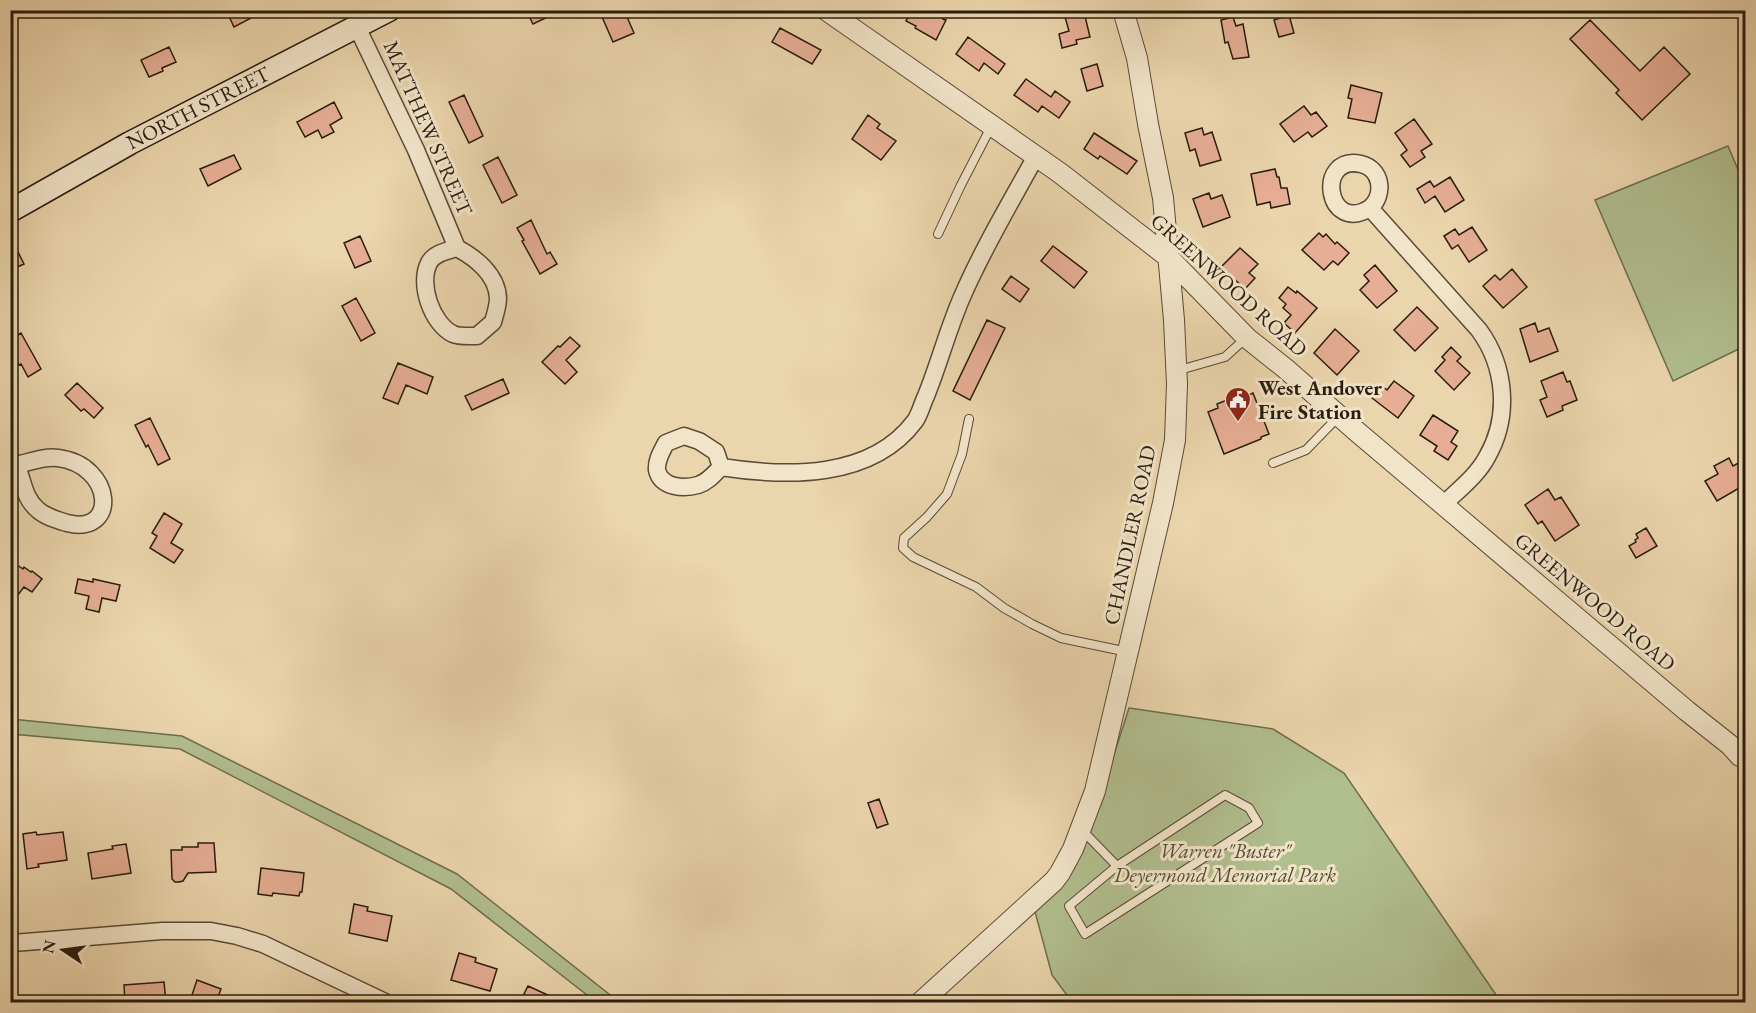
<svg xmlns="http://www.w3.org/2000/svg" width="1756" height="1013" viewBox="0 0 1756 1013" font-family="'EB Garamond',serif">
	<rect width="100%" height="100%" fill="#ebd5ac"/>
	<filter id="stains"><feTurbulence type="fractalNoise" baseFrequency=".00333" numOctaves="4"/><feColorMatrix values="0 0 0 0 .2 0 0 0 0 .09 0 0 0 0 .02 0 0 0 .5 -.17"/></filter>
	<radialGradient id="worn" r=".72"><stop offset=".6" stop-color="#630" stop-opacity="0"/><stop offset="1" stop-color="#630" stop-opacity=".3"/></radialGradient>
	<path fill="#b1be8e" stroke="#6d6d4e" stroke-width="1.5" d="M1728,146L1745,186V346L1673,381L1595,200Z
		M1129,708L1273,729L1344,773L1501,1002H1072L1052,975L1034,908L1093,820Z
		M11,719L182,736L457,874L619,1002H596L451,889L180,749L11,734Z"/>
	<path fill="#e6ae94" stroke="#291c0f" stroke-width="1.5" d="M226,10H266L234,27Z
		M526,10H562L533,24Z
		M599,10H624L634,33L613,42Z
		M912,10H948L943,19L946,20L936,40L915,28L916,26L906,21Z
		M1084,12L1090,37L1076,40L1077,44L1062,48L1059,34L1069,31L1065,17Z
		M1289,15L1294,33L1279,37L1274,20Z
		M1233,17L1236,26L1243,24L1249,57L1233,59L1228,42L1225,43L1221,20Z
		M1590,20L1640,71L1664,47L1690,74L1642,120L1616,93L1619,90L1570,39Z
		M780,28L821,50L812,64L772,42Z
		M968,37L1005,64L998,74L984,63L979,71L956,54Z
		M169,47L176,62L162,68L163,71L149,77L141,60Z
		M1097,64L1103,86L1087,91L1081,69Z
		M1026,79L1051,97L1055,91L1070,102L1059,118L1042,106L1038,112L1014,95Z
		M1351,85L1382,93L1375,123L1348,118L1352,99L1348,98Z
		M464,95L483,136L469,143L449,102Z
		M334,102L342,118L330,125L334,132L322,138L318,130L305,137L297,122Z
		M1304,106L1311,115L1316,112L1327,126L1312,137L1308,132L1294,142L1280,124Z
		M868,115L880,124L877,128L896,141L881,160L852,139Z
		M1414,119L1432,144L1421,151L1425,157L1410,167L1401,155L1407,150L1395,133Z
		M1202,128L1204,135L1212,132L1221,160L1200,166L1195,149L1190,151L1185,133Z
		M1094,133L1137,161L1127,174L1100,156L1098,159L1084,149Z
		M234,155L241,169L208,186L200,169Z
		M498,157L517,195L502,203L483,165Z
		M1275,169L1277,177H1279L1281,188H1287L1290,204L1271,208L1270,202L1257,205L1251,174Z
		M1450,177L1464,200L1445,212L1435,196L1425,203L1417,189L1430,181L1434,187Z
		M1209,193L1211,199L1222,195L1230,217L1203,227L1193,199Z
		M531,220L547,254L550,252L557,264L540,274L522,241L524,240L517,228Z
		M1472,227L1487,250L1469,262L1458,245L1452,249L1444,236L1455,229L1459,235Z
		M1319,233L1323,237L1326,234L1335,244L1337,242L1349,253L1338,265L1333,261L1324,270L1302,250Z
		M10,236L24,264L10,270Z
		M360,236L371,261L355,268L344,243Z
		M1053,246L1087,272L1074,288L1041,261Z
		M1240,248L1258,264L1249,273L1255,278L1245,289L1221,267Z
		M1375,265L1397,291L1377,308L1360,290L1369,281L1364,275Z
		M1512,269L1527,287L1503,308L1483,286L1495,275L1500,280Z
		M1011,276L1029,289L1020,302L1002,289Z
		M1288,287L1296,293L1297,291L1317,308L1295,333L1284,323L1291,315L1283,308L1286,304L1279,298Z
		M356,298L375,333L361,341L342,306Z
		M1417,307L1438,328L1415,351L1394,330Z
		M987,320L1005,328L970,400L953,391Z
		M1535,323L1538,332L1549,328L1558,351L1530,362L1520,329Z
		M1335,329L1359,351L1337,375L1314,353Z
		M21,333L41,369L28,377L21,364L19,365L10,351V339Z
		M570,337L580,346L566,360L577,372L565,384L542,362L558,346L560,347Z
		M1451,347L1461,357L1457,361L1470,373L1454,390L1435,371L1445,360L1442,357Z
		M398,363L433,377L427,394L406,385L398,404L383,398Z
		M1563,372L1567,382L1570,381L1577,400L1562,406L1563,410L1547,417L1540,400L1547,397L1541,381Z
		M503,379L509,393L472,410L465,396Z
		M1394,381L1414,396L1398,418L1372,398L1382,386L1387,390Z
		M77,383L103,408L94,418L84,409L81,411L65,395Z
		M1253,393L1269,434L1261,437V439L1224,454L1208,412L1218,408L1217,404L1242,394L1244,397Z
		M1433,415L1458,431L1451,442L1457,446L1448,460L1434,451L1437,446L1420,435Z
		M150,418L170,459L158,465L148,445L146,447L135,425Z
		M1729,458L1733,466L1746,459V484L1717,501L1705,481L1718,474L1714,466Z
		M1548,489L1555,500L1561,497L1579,525L1555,541L1542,521L1538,524L1525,505Z
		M164,513L182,524L171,543L183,550L174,563L150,548L157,536L152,533Z
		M1646,528L1657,546L1636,558L1629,546L1636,542L1635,540L1638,538L1636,534Z
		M10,560L23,569L24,567L31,572L32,571L42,579L32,592L24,587L10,605Z
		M78,579L93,582V579L120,585L116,601L102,598L99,612L86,609L89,596L75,593Z
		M879,799L888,824L877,828L868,803Z
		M36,832L37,835L63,832L67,860L38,864L39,867L27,869L23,834Z
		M198,843H214L216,872L188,873L183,881L179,882H175L172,879L171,850H182V847H198Z
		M126,844L131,873L92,879L88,853L113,849L112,846Z
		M261,868L304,873L302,892H300L299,896L273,893L272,896L258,894Z
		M354,904L368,907L367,911L392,916L387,941L349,933Z
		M459,953L476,958L475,962L497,969L490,991L451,980Z
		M197,980L221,989L216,1002H204L191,998Z
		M164,982L166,1002H125L124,985Z
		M528,986L563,1002H520Z"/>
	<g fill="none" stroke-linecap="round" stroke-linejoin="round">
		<defs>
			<path id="service" d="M938,234L961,185L992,125
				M1176,371L1225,357L1246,338
				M969,419L962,454L947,494L927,517L904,538L903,548L913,557L976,587L1004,608L1032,624L1061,638L1128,652
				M1273,463L1306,450L1339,416
				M1081,829L1117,866L1225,795L1249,808L1258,823L1085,934L1069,906L1117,866"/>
			<path id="minor" d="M357,27L416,150L457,248C447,251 434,253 429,263C418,284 432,324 453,334C460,337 470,336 477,336L493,322C495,315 498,306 498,298C497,275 476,258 457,248
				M1370,208C1326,235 1315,154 1361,164C1382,169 1385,195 1370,208L1479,330C1506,367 1510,417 1487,457C1477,476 1458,490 1443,505
				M684,436L699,441L716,452L721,467C714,474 708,482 698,485C684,489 661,488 657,470C656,460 662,451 666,443Z
				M10,458C25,473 20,495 38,510C46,517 57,520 67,523C119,536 114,465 58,458C44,456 30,462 17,465
				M721,467C786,477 871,480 915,421C920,414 922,404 926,396C939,364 948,329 962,297C983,248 1011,202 1036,156
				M10,945L13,943L162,931H211L237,936L263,944L385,1002"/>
			<path id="tertiary" d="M826,10L1060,173L1168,257L1247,338L1286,369L1355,430L1687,711L1730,745L1740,756L1746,758
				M921,1002L1054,881L1060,873L1073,849L1095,791L1163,503L1175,440L1177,384L1174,320L1163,198L1148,124L1137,58L1123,10"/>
			<path id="secondary" d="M10,211L130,143L389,10"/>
		</defs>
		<use href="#service" stroke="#5a4a36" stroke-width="10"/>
		<use href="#minor" stroke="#5a4a36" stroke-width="19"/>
		<use href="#tertiary" stroke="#5a4a36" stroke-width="22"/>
		<use href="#secondary" stroke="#291c0f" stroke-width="25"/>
		<use href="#service" stroke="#f2e4c9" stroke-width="8"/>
		<use href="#minor" stroke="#f2e4c9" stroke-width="16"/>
		<use href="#tertiary" stroke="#f2e4c9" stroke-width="20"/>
		<use href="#secondary" stroke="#f2e4c9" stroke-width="22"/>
	</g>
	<defs>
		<symbol id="civic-pin" viewBox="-11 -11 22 30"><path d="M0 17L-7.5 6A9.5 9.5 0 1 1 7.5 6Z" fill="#8f2418" stroke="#f2e4c9"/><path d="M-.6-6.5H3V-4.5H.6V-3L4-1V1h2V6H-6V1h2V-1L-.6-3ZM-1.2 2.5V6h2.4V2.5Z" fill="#fff"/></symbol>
	</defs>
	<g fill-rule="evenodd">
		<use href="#civic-pin" x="1223" y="385" width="30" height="40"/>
	</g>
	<g text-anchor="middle" stroke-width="6" stroke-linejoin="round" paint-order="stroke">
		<g font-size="21" fill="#291c0f" stroke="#f2e4c9">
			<text transform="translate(198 108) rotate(-27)" y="7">NORTH STREET</text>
			<text transform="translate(428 128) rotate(66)" y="7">MATTHEW STREET</text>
			<text transform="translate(1229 285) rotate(42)" y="7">GREENWOOD ROAD</text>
			<text transform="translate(1130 535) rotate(-78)" y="7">CHANDLER ROAD</text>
			<text transform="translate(1595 602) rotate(40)" y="7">GREENWOOD ROAD</text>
		</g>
		<g font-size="21" font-weight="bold" fill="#291c0f" stroke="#f2e4c9" text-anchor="start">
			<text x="1258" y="395">West Andover<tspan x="1258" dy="24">Fire Station</tspan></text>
		</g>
		<g font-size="21" font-style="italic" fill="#524d35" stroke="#f2e4c9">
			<text x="1225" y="858">Warren "Buster"<tspan x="1225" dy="24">Deyermond Memorial Park</tspan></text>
		</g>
	</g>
	<rect width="1756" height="1013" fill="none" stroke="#ebd5ac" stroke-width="36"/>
	<rect x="12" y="12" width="1732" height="989" fill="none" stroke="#291c0f" stroke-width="3"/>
	<rect x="18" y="18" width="1720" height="977" fill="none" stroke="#291c0f" stroke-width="1.5"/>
	<g transform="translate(63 950) rotate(283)" stroke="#f2e4c9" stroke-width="4.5" paint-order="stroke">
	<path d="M0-4.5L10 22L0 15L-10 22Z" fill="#291c0f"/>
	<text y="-9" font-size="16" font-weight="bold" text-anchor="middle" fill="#291c0f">N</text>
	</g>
	<rect width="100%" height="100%" filter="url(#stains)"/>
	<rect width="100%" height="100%" fill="url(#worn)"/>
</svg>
